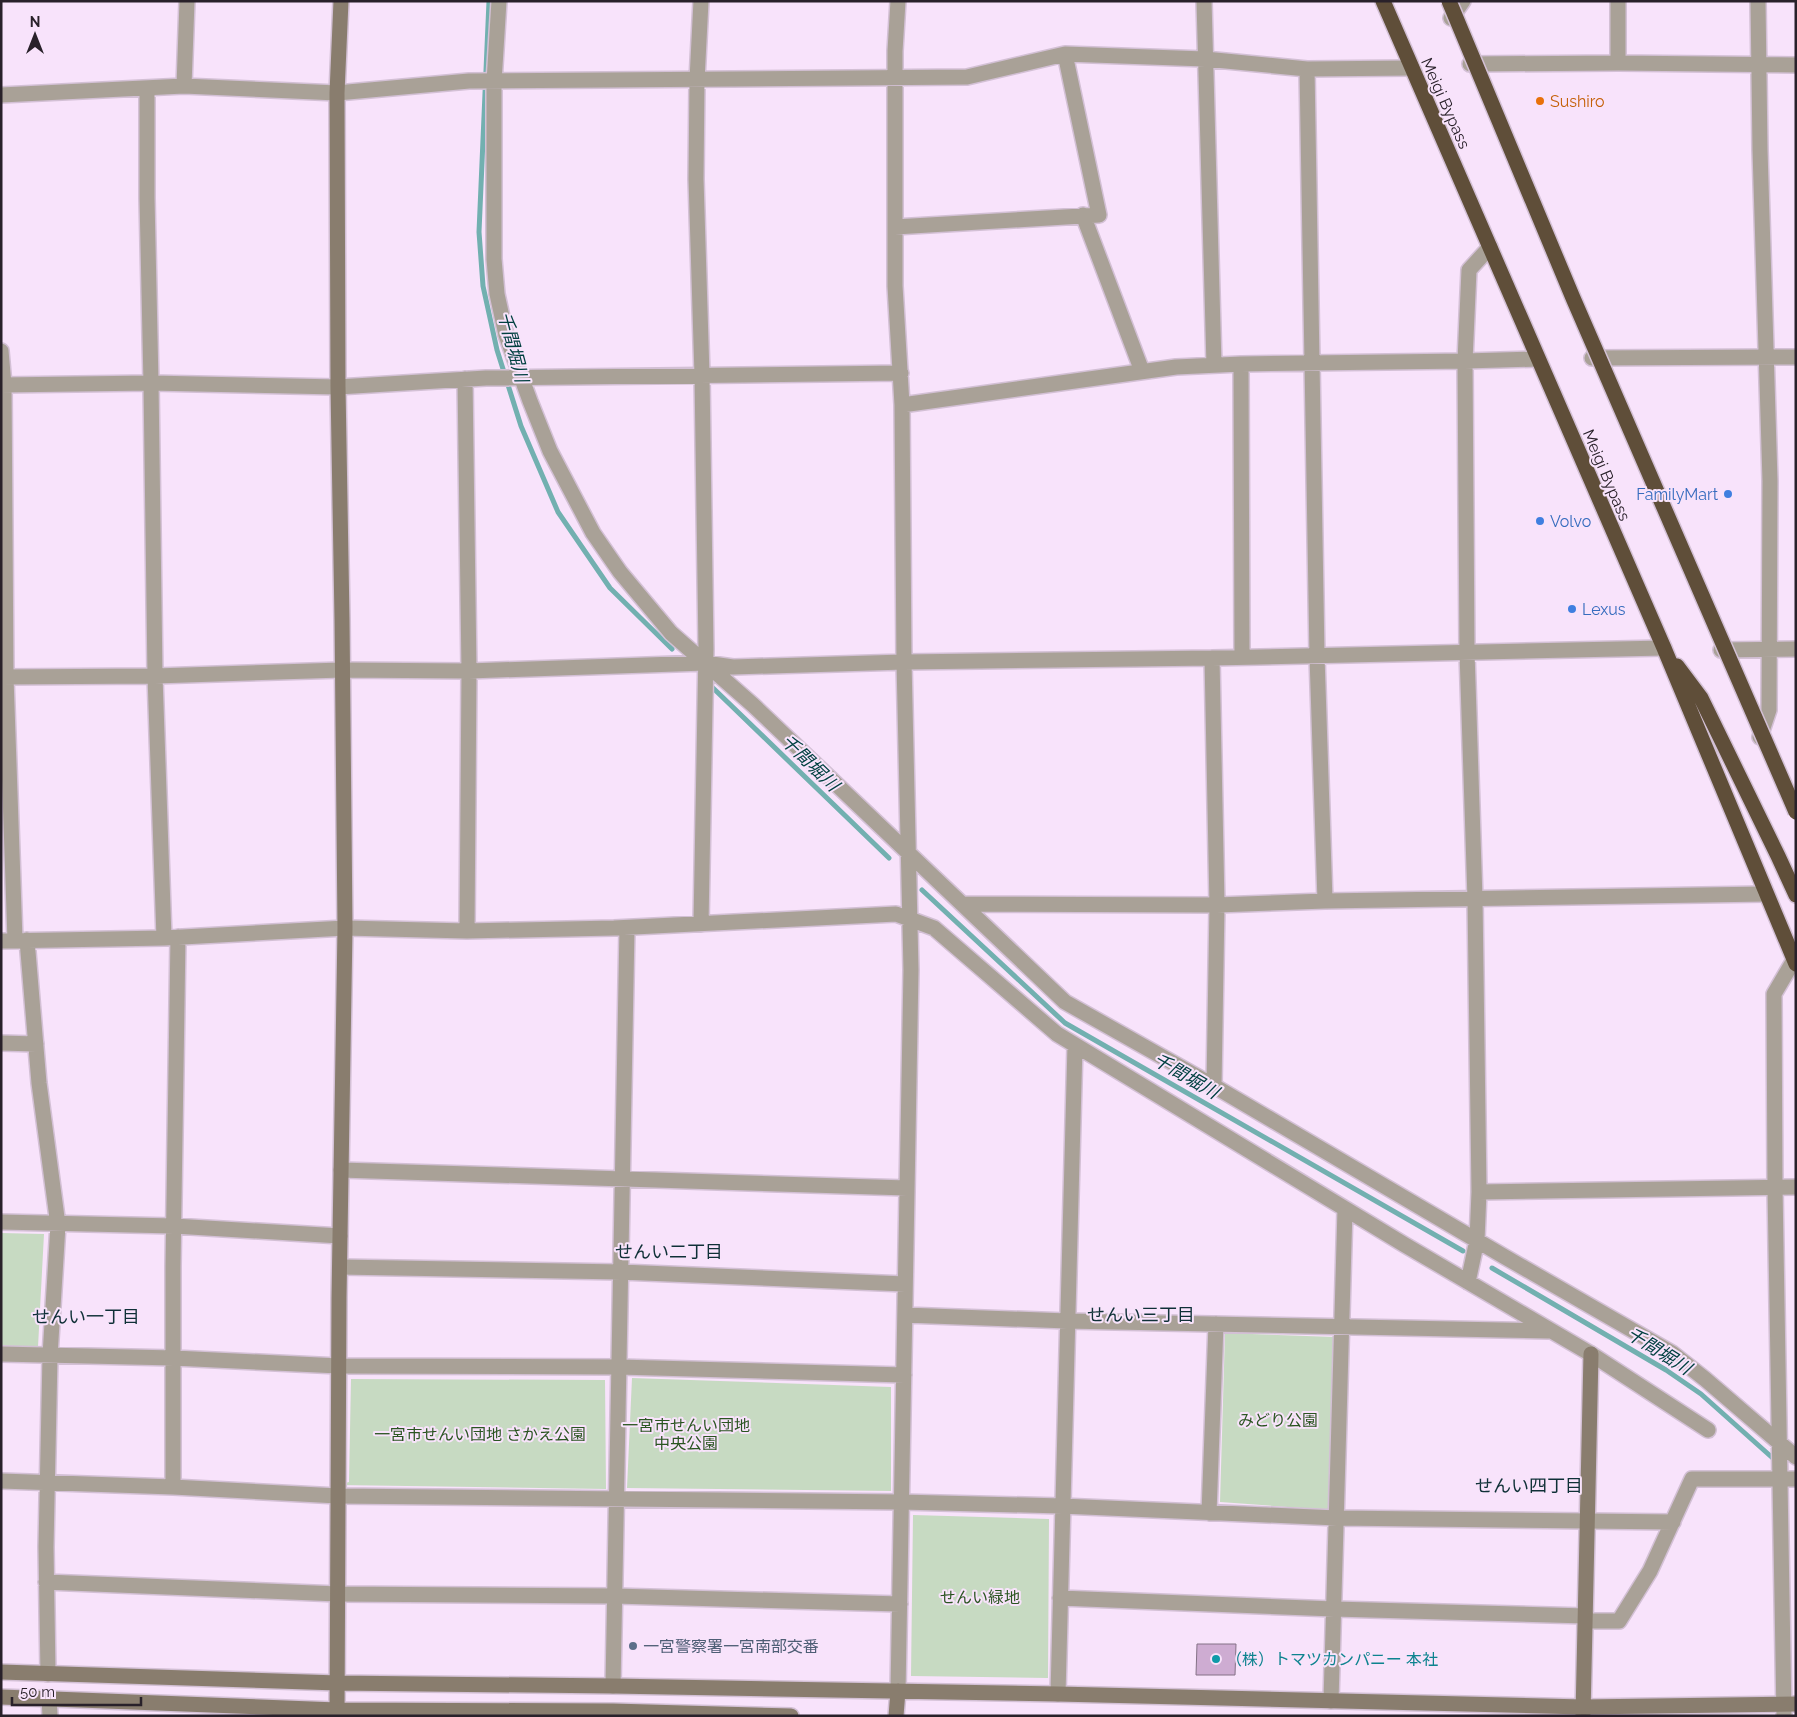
<svg xmlns="http://www.w3.org/2000/svg" width="1797" height="1717" viewBox="0 0 1797 1717" font-family="Raleway,'Noto Sans JP',sans-serif">
	<rect width="100%" height="100%" fill="#f8e3fb"/>
	<path fill="#c7dac2" d="M1,1233L44,1234L38,1347L1,1346Z
		M1225,1333L1335,1337L1330,1510L1220,1502Z
		M632,1378L891,1387V1491L627,1488Z
		M351,1379L605,1380L606,1489L338,1485L349,1482Z
		M913,1515L1049,1519L1048,1678L911,1676Z"/>
	<g fill="none" stroke-linecap="round" stroke-linejoin="round">
		<path stroke="#72b0b0" stroke-width="5" d="M489,1L479,232L483,286L497,350L521,426L558,512L610,588L672,649
			M713,688L889,858
			M922,890L1065,1023L1463,1251
			M1492,1268L1666,1370L1701,1394L1776,1461"/>
	</g>
	<path fill="#ceacd2" stroke="#847186" d="M1197,1644H1236L1235,1675H1196Z"/>
	<g fill="none" stroke-linecap="round" stroke-linejoin="round">
		<defs>
			<path id="street" d="M499,1L494,82V259L497,294L506,335L530,401L550,451L593,533L620,572L671,633L753,705L1065,1002L1214,1086L1505,1257L1672,1353L1705,1379L1796,1457
				M701,1L697,80L696,179L702,375L706,649L701,924
				M1204,1L1214,365
				M1618,1V63
				M1758,1L1760,150L1770,481L1769,710L1760,737
				M1451,18L1463,1
				M1470,64L1618,63L1796,65
				M1307,69L1317,656L1325,901
				M184,86L187,1
				M147,89V198L151,383L155,676L164,938
				M1,95L184,86L337,93L469,81L967,77L1065,54
				M1083,215L1142,371
				M895,227L1099,215L1065,54L1205,59L1307,69L1412,68
				M1,351L4,385L6,677L15,940
				M1592,358L1796,357
				M1241,364L1242,657
				M465,379L469,671L467,931
				M1,385L151,383L338,387L486,378L901,373
				M902,405L1176,367L1241,364L1465,361L1538,359
				M1721,650L1796,649
				M1212,658L1217,905L1214,1086
				M1,677L155,676L342,670L469,671L705,663L733,667L904,662L1212,658L1664,648
				M962,904L1217,905L1325,901L1766,894
				M27,940L39,1083L58,1225L50,1356L46,1547L48,1674
				M1,941L164,938L345,928L467,931L614,928L896,914L934,928L1057,1034L1405,1245L1591,1354L1708,1430
				M1,1043L36,1044
				M341,1170L907,1188
				M1479,1192L1796,1187
				M1,1222L174,1226L340,1236
				M340,1267L621,1272L905,1284
				M1468,1282L1477,1240L1479,1192L1475,899L1467,652L1465,361L1469,270L1490,247
				M905,1315L1067,1321L1548,1331
				M1,1354L174,1358L339,1366L619,1367L904,1375
				M1,1481L173,1487L338,1496L901,1502L1062,1506L1337,1518L1673,1522
				M173,1487V1267L178,937
				M1209,1513L1216,1324
				M46,1582L338,1594L615,1596L900,1604
				M1060,1598L1334,1609L1586,1616
				M1586,1621H1619L1650,1571L1692,1479H1796
				M613,1686L627,928
				M898,1691L911,970L904,662L902,405L895,286V51L898,1
				M1058,1694L1075,1045
				M49,1698L50,1716
				M1331,1701L1345,1209
				M1784,1716L1775,1188L1774,994L1794,960"/>
			<path id="secondary" d="M1,1672L338,1683L613,1686L1058,1694L1583,1707L1796,1704
				M1,1697L337,1710L613,1711L791,1716
				M1583,1715L1591,1354
				M337,1716L339,1298L345,928L342,619L338,387L337,93L341,1
				M896,1716L898,1691"/>
			<path id="highway" d="M1383,1L1664,648L1796,964
				M1677,666L1701,698L1778,856L1796,895"/>
		</defs>
		<use href="#street" stroke="#d3c0d5" stroke-width="18"/>
		<use href="#secondary" stroke="#d3c0d5" stroke-width="18"/>
		<use href="#highway" stroke="#d3c0d5" stroke-width="18"/>
		<use href="#street" stroke="#a9a197" stroke-width="15"/>
		<use href="#secondary" stroke="#897d6e" stroke-width="15"/>
		<use href="#highway" stroke="#5f4e39" stroke-width="15"/>
		<defs>
			<path id="highway-bridge" d="M1449,1L1573,298L1796,812"/>
		</defs>
		<use href="#highway-bridge" stroke="#d3c0d5" stroke-width="18" stroke-linecap="butt"/>
		<use href="#highway-bridge" stroke="#5f4e39" stroke-width="15"/>
	</g>
	<circle fill="#e8710a" stroke="#f8e3fb" stroke-width="2" cx="1540" cy="101" r="5"/>
	<g fill="#3f7fe0" stroke="#f8e3fb" stroke-width="2">
		<circle cx="1728" cy="494" r="5"/>
		<circle cx="1540" cy="521" r="5"/>
		<circle cx="1572" cy="609" r="5"/>
	</g>
	<circle fill="#5c6f8a" stroke="#f8e3fb" stroke-width="2" cx="633" cy="1646" r="5"/>
	<circle fill="#0f9aa8" stroke="#f8e3fb" stroke-width="2" cx="1216" cy="1659" r="5"/>
	<g text-anchor="middle" stroke-width="4" stroke-linejoin="round" paint-order="stroke">
		<g font-size="16" fill="#c56008" stroke="#f8e3fb" text-anchor="start">
			<text x="1550" y="107">Sushiro</text>
		</g>
		<g font-size="16" fill="#29212a" stroke="#f8e3fb">
			<text transform="translate(1446 103) rotate(66)" y="6">Meigi Bypass</text>
			<text transform="translate(1607 475) rotate(67)" y="6">Meigi Bypass</text>
		</g>
		<g font-size="16" fill="#366cbe" stroke="#f8e3fb" text-anchor="start">
			<text x="1718" y="500" text-anchor="end">FamilyMart</text>
			<text x="1550" y="527">Volvo</text>
			<text x="1582" y="615">Lexus</text>
		</g>
		<g font-size="16" fill="#2a5521" stroke="#f8e3fb">
			<text x="1278" y="1426">みどり公園</text>
			<text x="686" y="1431">一宮市せんい団地<tspan x="686" dy="18">中央公園</tspan></text>
			<text x="480" y="1440">一宮市せんい団地 さかえ公園</text>
			<text x="980" y="1603">せんい緑地</text>
		</g>
		<g font-size="16" fill="#4e5e75" stroke="#f8e3fb" text-anchor="start">
			<text x="643" y="1652">一宮警察署一宮南部交番</text>
		</g>
		<g font-size="16" fill="#0d838f" stroke="#f8e3fb" text-anchor="start">
			<text x="1226" y="1665">（株）トマツカンパニー 本社</text>
		</g>
		<g font-size="18" font-style="italic" fill="#014040" stroke="#f8e3fb">
			<text transform="translate(513 347) rotate(75)" y="6">千間堀川</text>
			<text transform="translate(810 763) rotate(44)" y="6">千間堀川</text>
			<text transform="translate(1186 1076) rotate(30)" y="6">千間堀川</text>
			<text transform="translate(1659 1351) rotate(32)" y="6">千間堀川</text>
		</g>
		<g font-size="18" fill="#0f3037" stroke="#f8e3fb">
			<text x="669" y="1258">せんい二丁目</text>
			<text x="1141" y="1321">せんい三丁目</text>
			<text x="86" y="1323">せんい一丁目</text>
			<text x="1529" y="1492">せんい四丁目</text>
		</g>
	</g>
	<rect width="1797" height="1717" fill="none" stroke="#29212a" stroke-width="5"/>
	<g transform="translate(35 35)" stroke="#f8e3fb" stroke-width="4" paint-order="stroke">
	<path d="M0-4L9 19L0 12L-9 19Z" fill="#29212a"/>
	<text y="-8" font-size="14" font-weight="bold" text-anchor="middle" fill="#29212a">N</text>
	</g>
	<path d="M12 1697v8h129v-8" fill="none" stroke="#29212a" stroke-width="2.5"/>
	<text x="20" y="1697" font-size="15" fill="#29212a" stroke="#f8e3fb" stroke-width="4" paint-order="stroke">50 m</text>
</svg>
